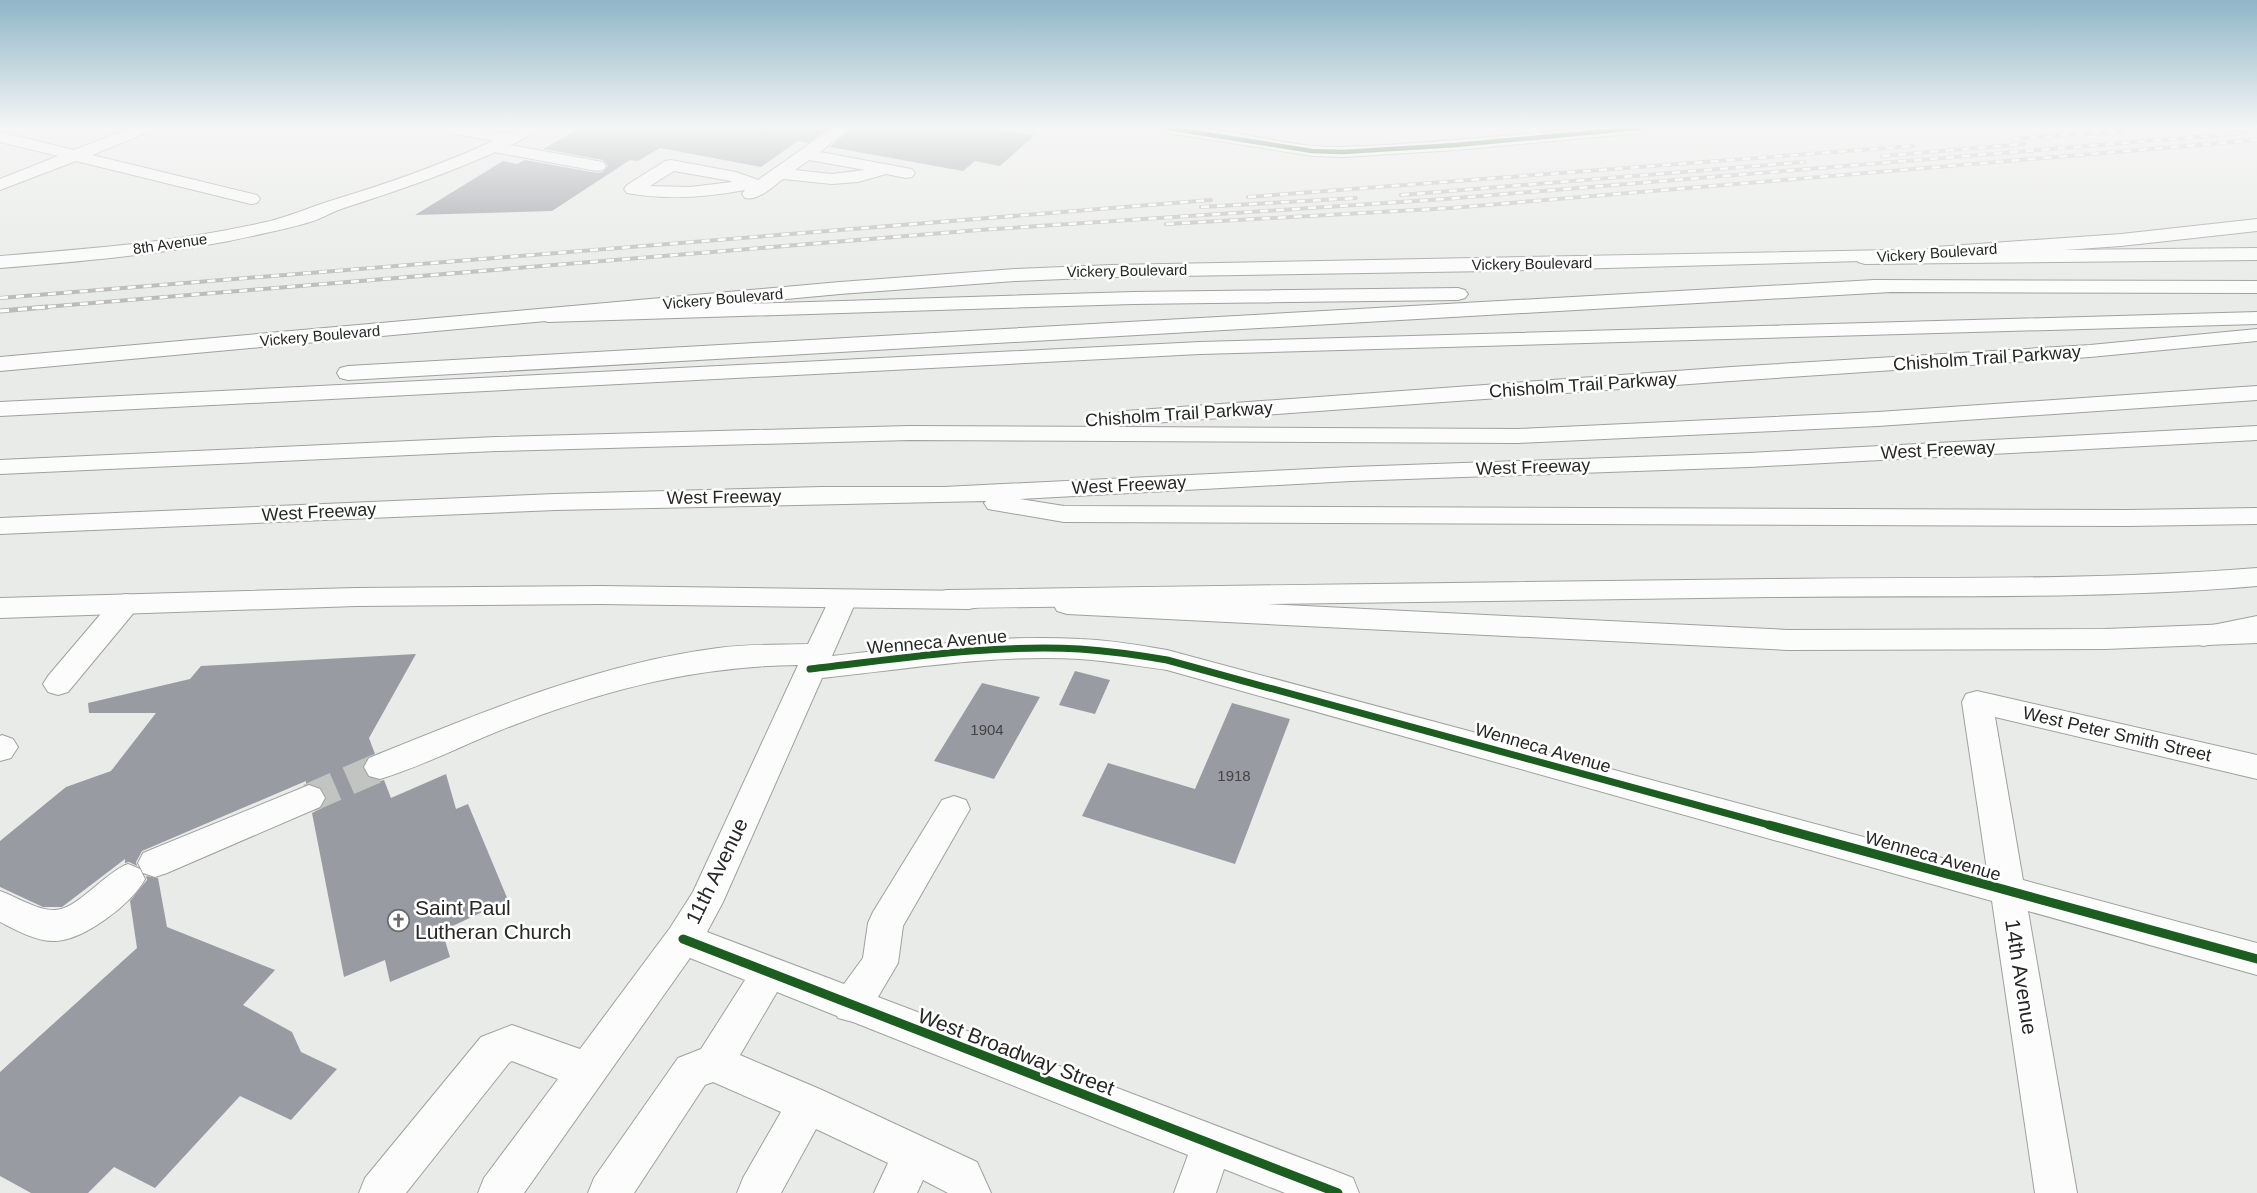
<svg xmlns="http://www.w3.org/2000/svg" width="2257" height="1193" viewBox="0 0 2257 1193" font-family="Helvetica,sans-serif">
	<rect width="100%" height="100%" fill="#e9ebe8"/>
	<path fill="#989ba2" d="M581,128H829L808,143L798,141L761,167L660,148L638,161L630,160L552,211L415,215L503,161L517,164L525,160L597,173L603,172L608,166L603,160L543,149Z
		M852,128H992L1035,135L1000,166L975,161L963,171L830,147Z
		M416,654L369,738L375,754L367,757L362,768L369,778L380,781L384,780L391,798L446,774L456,809L468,804L508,900L442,931L450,957L390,982L385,960L344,977L312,813L322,808L327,797L321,787L306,784V781L142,851L136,862L137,866L129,862L125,863V859L62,907H43L0,887V841L66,787L111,771L156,713H89L88,703L190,679L201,666Z
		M1075,671L1110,680L1095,714L1059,705Z
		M982,683L1040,697L994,779L934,761Z
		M1232,703L1290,719L1235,864L1082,816L1108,763L1195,789Z
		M146,876L158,878L167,927L275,970L243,1005L292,1032L301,1052L337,1069L291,1120L240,1096L155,1188L114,1167L88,1193H31L0,1176V1072L137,948L130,901L147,880Z"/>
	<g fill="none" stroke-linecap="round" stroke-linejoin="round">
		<path stroke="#c2c4c1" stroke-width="29" stroke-dasharray="29 14" stroke-linecap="butt" d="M309,798L380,767"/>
		<defs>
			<path id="minor" d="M131,128H153L151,131L92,155L257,195L260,199L257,203L251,204L76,161L0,190V179L58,156L0,142V132L74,150Z
				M442,128H476L518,136L520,139L518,142L512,144L450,133L444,131Z
				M832,128H850L820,152L906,168L912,169L915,173L912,177L906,178L886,174L858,182L832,184L783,179C772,187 759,201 745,198L742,194L745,190C708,197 671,200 633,194L627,193L624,189L627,185L665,161L671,160L736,172L758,180ZM809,160L865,170L832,174L795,170ZM674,171L731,181L732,182L690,187L650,186Z
				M1160,128C1222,122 1282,149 1344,147C1405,145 1466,139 1526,134C1566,130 1607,124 1647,128L1645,131L1639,133L1456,150L1343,157L1312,156L1168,133L1162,131Z
				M495,142L597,161L603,162L606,166L603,170L597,171L489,151L487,147L489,143Z
				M843,590L853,592L857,599L832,656C914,647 997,634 1080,639C1109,640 1138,645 1167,650L1987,870L1962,702L1966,694L1977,691L2257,755V779L1995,717L2023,880L2257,943V975L2028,911L2077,1193H2035L1992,901L1167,670C1138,666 1109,661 1080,659C994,654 907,669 822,678L723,902L707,932L844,984L863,958L868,923L873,912L942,800L954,796L966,800L970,809L903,926L898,963L878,997L1338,1172L1353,1178L1359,1193H1285L1224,1169L1216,1193H1174L1188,1155L853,1022L838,1018L837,1016L777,992L740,1055L822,1090L977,1162L991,1193H948L923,1180L917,1193H874L888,1163L816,1129L781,1193H737L743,1178L781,1112L713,1082L705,1085L634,1193H588L594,1178L678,1058L701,1049L745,980L690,958L524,1193H478L484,1178L558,1079L512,1061L509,1063L406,1193H359L365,1178L481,1037L512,1025L580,1049L670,928L693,892L798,665C697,666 608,689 514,725C469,742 426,765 380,779L369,776L364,767L369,758C482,712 596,664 718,648C748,644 778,645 808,644L833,592Z
				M126,594L136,596L140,603L136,610L68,692L58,695L48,692L43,684L48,676L116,596Z
				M2,735L13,739L18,747L11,758L0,761V736Z
				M309,785L320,789L325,798L320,807L167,873L155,877L143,873L138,863L143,853Z
				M128,864L140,869L145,879C133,903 83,941 55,941C37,942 16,930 0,922V891C17,897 36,910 54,910C76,911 105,872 128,864Z"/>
			<path id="major" d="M520,128H540L538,131C474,165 409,187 341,209C330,213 321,219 310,222C283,230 256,235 229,241C153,255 77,262 0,268V256C89,249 179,242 266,222C288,217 308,208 330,201C396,181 459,159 520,128Z
				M2257,219V231L2121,246L1935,259L1928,257L1925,253L1928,249L1935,247L2121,234Z
				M1892,250L1899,252L1902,256L1899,260L1492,271L1111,277L1015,281L840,294L0,371V357L840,282L1015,269L1111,265Z
				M600,586L969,591L979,593L983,600L979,607L969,609L600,604L356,606L0,618V598L356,588Z
				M1067,594L1788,630L2105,629L2257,623V643L2105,649L1788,650L1067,614L1057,611L1053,604L1057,597Z"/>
			<path id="highway" d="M2257,248V260L1865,264L1858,262L1855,258L1858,254L1865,252Z
				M1874,280L2257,281V293L1891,292L348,380L340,378L337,373L340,368L348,366Z
				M1458,288L1465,290L1468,294L1465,298L1458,300L1133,304L548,322L541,320L538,316L541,312L548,310L1133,292Z
				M2257,312V324L1200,354L0,416V402L1200,342Z
				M2257,329V341L2090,357L1731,381L1125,425L1117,423L1113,418L1117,413L1125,411L1731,367L2090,345Z
				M2257,386V400L1878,426L1518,443L909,440L496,451L0,474V460L496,437L909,426L1518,429L1878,412Z
				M2257,426V440L1749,467L1351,481L1020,499L1064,506L2127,510L2257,508V524L2127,526L1064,522L988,509L984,503L986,501L555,510L0,534V518L555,494L822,487H944L1351,467L1749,453Z
				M2257,568V586C2095,600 1932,595 1770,597C1496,601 1221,605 947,608L937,606L933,599L937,592L947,590C1221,586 1496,582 1770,579C1932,577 2095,581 2257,568Z
				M2257,616V636L2203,646L2193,643L2189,636L2193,629Z"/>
		</defs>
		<use href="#minor" stroke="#9fa19e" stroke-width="2"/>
		<use href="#major" stroke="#9fa19e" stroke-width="2"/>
		<use href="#highway" stroke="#9fa19e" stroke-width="2"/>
		<use href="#minor" fill="#fcfcfc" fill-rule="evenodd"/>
		<use href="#major" fill="#fcfcfc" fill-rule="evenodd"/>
		<use href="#highway" fill="#fcfcfc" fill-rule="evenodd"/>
		<defs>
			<path id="rail-far1" d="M2013,139L2163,128
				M1882,156L2024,144
				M1401,195L1804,162
				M1248,197L1913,146
				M1201,207L1356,198
				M1166,224L1451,208L2257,140
				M0,298L1211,200
				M32,308L979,230L1445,199L2257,132"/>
			<path id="rail" d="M0,311L47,307"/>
		</defs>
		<use href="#rail-far1" stroke="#bbbbba" stroke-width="4"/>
		<use href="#rail" stroke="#bbbbba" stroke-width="5"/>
		<use href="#rail-far1" stroke="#fff" stroke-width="2.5" stroke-dasharray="8" stroke-linecap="butt"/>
		<use href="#rail" stroke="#fff" stroke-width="3" stroke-dasharray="9" stroke-linecap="butt"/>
		<defs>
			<path id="cycleway-far2" d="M1168,128L1312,151L1343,152L1456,145L1639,128"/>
			<path id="cycleway-far1" d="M810,669C899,659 990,644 1080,649C1109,651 1138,655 1167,660L1773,826"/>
			<path id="cycleway" d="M1769,825L2257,959
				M683,939L1338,1193"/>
		</defs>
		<use href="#cycleway-far2" stroke="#fff" stroke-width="6"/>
		<use href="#cycleway-far1" stroke="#fff" stroke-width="10"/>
		<use href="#cycleway" stroke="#fff" stroke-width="12"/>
		<use href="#cycleway-far2" stroke="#1b5e20" stroke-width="4.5"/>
		<use href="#cycleway-far1" stroke="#1b5e20" stroke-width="7"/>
		<use href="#cycleway" stroke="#1b5e20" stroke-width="9"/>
	</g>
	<linearGradient id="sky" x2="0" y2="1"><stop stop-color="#8fb6c8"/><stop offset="0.43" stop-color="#f5f6f5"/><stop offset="1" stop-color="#f5f6f5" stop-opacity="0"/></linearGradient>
	<rect width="2257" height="295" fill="url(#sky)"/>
	<defs>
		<symbol id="church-ring" viewBox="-11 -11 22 22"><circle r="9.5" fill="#fff" stroke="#6b6c6a" stroke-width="1.5"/><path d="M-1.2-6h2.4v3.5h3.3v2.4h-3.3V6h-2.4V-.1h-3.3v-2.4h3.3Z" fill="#6b6c6a"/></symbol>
	</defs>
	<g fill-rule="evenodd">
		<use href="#church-ring" x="386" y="908" width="25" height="25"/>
	</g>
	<g text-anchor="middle" stroke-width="5" stroke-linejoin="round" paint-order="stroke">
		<g font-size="15" fill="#272826" stroke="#fff">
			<text transform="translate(170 244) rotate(-8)" y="5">8th Avenue</text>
			<text transform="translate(1937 253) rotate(-4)" y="5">Vickery Boulevard</text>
			<text transform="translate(1532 264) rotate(-1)" y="5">Vickery Boulevard</text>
			<text transform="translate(1127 271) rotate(-1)" y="5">Vickery Boulevard</text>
			<text transform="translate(723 299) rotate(-5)" y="5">Vickery Boulevard</text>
			<text transform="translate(320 336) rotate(-5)" y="5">Vickery Boulevard</text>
		</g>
		<g font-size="15" fill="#434545">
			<text x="987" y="735">1904</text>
			<text x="1234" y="781">1918</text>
		</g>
		<g font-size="18" fill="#272826" stroke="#fff">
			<text transform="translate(1987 358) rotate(-4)" y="6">Chisholm Trail Parkway</text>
			<text transform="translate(1583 385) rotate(-4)" y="6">Chisholm Trail Parkway</text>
			<text transform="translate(1179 414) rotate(-4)" y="6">Chisholm Trail Parkway</text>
			<text transform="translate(1938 450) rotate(-3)" y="6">West Freeway</text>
			<text transform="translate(1533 467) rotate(-2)" y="6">West Freeway</text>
			<text transform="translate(1129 485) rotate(-3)" y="6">West Freeway</text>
			<text transform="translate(724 497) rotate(-1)" y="6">West Freeway</text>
			<text transform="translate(319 512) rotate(-3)" y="6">West Freeway</text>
			<text transform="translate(937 642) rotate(-5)" y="6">Wenneca Avenue</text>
			<text transform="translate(2117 734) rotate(13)" y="6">West Peter Smith Street</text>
			<text transform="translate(1543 748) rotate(16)" y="6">Wenneca Avenue</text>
			<text transform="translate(1933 856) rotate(16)" y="6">Wenneca Avenue</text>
		</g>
		<g font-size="21" fill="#272826" stroke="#fff">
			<text transform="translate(717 871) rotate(-64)" y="7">11th Avenue</text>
			<text transform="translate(2021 977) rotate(81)" y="7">14th Avenue</text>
			<text transform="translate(1016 1052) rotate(21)" y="7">West Broadway Street</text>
		</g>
		<g font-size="21" fill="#272826" stroke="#fff" text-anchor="start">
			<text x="415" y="915">Saint Paul<tspan x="415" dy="24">Lutheran Church</tspan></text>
		</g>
	</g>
</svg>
